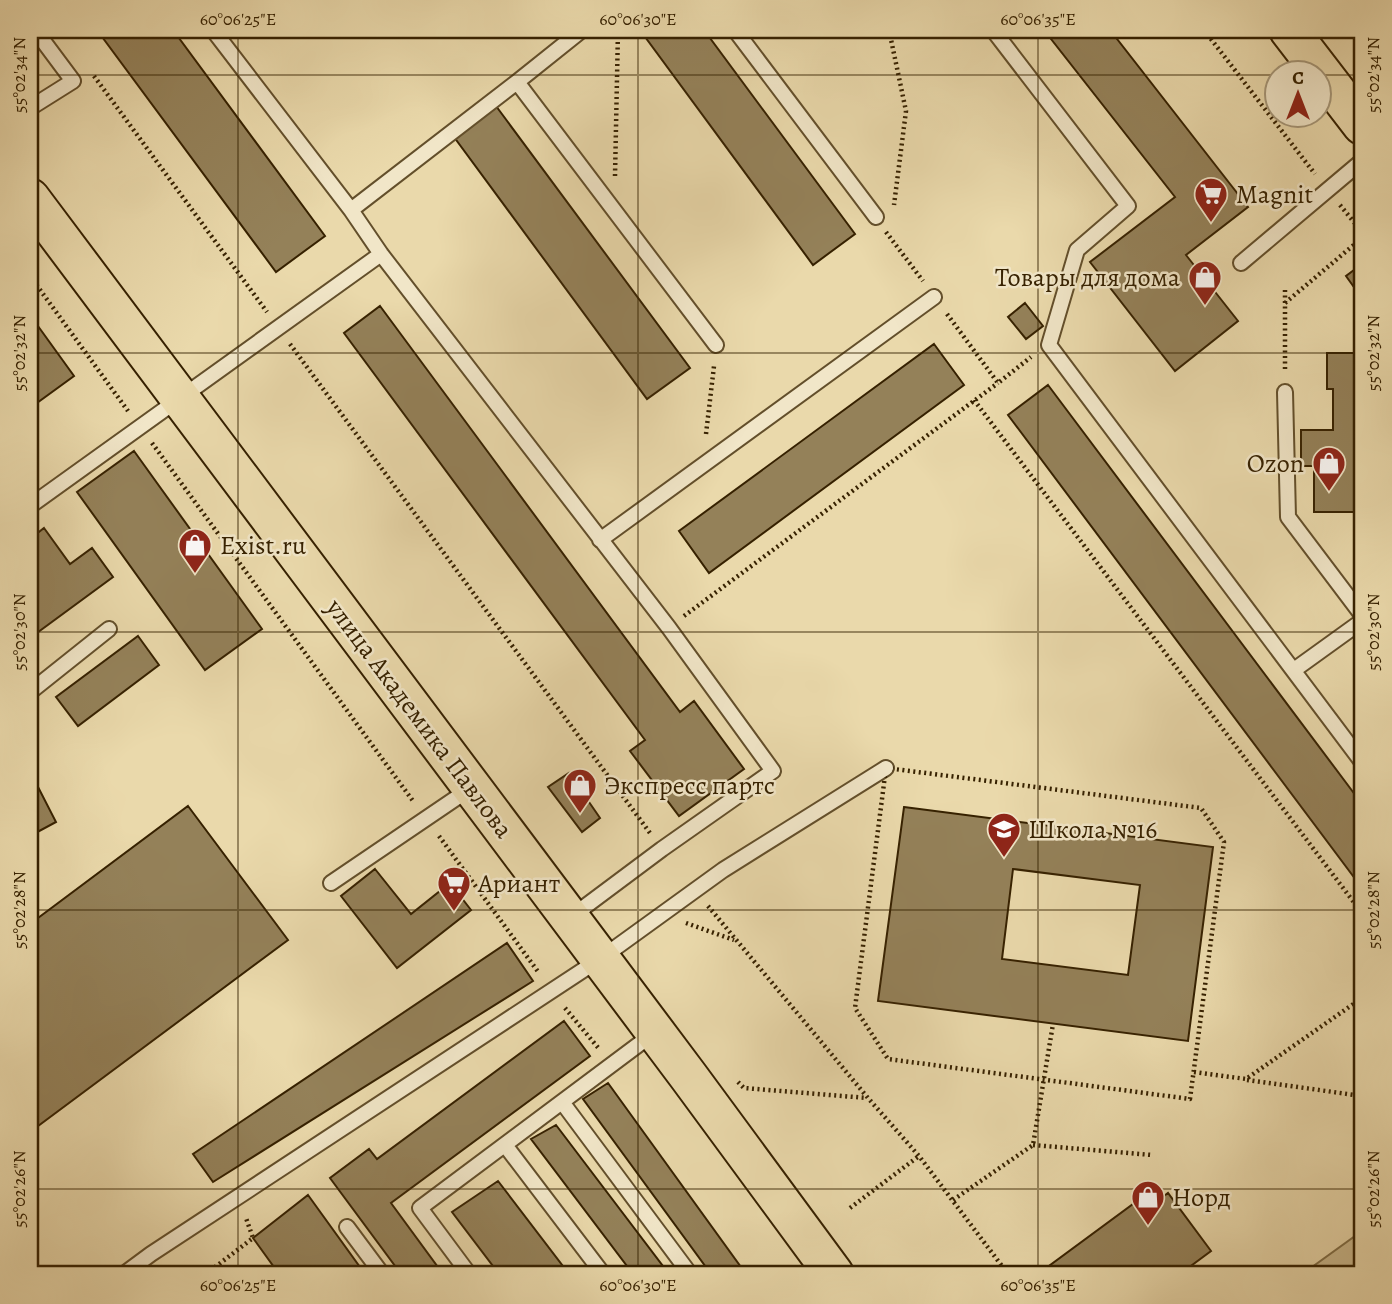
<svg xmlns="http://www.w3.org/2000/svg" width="1392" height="1304" viewBox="0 0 1392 1304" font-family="Alegreya,serif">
	<rect width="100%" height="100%" fill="#ead9ab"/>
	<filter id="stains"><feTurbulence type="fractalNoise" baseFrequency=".00286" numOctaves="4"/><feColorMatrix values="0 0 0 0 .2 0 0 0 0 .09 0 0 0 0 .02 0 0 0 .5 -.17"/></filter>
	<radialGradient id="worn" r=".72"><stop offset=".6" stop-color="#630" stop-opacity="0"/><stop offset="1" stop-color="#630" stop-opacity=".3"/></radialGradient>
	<path fill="#cbba8e" stroke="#806e47" stroke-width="2" d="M1362,1231V1274H1311L1308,1270Z"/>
	<path fill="#948159" stroke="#362100" stroke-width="2" fill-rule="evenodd" d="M97,30H173L325,236L276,272Z
		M640,30H704L855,234L813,265Z
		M1044,30H1110L1248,207L1186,255L1238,321L1175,371L1090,262L1175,197Z
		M496,106L690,368L647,399L454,137Z
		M1362,264V296L1361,297L1346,276Z
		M1025,303L1043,326L1026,339L1008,317Z
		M380,306L680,712L694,701L744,769L679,816L630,751L645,740L344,333Z
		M30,315L74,376L30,408Z
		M934,344L964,385L709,573L679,531Z
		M1327,353H1362V512H1314V466H1301V430H1333V389H1327Z
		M1048,385L1362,804V888L1008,415Z
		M134,451L262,629L205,670L77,492Z
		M44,528L70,564L92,548L113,577L30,638V539Z
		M138,636L159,665L78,726L56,697Z
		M569,773L600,818L582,832L548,787Z
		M37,785L56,822L30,836V789Z
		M188,806L288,940L30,1132V924Z
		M904,807L1213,847L1188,1041L878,1001ZM1013,869L1140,885L1128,975L1002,959Z
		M375,869L411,914L450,883L471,910L397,968L341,896Z
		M507,943L533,981L213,1182L193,1154Z
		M564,1021L590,1056L391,1203L443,1274H401L330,1178L369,1149L377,1159Z
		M608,1083L746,1274H711L583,1099Z
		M556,1125L669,1274H633L531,1139Z
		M498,1181L569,1274H499L452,1212Z
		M1148,1193L1155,1203L1168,1193L1211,1251L1180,1274H1038Z
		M308,1195L365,1274H279L253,1238Z"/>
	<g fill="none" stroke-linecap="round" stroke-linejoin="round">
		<defs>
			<path id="service" d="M213,30L351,210L381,254L669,628L773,771L662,849L571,917
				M735,30L876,217
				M993,30L1128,206L1077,250L1049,345L1362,762
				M517,82L716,345
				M30,108L73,81L35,30
				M351,210L517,82L582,30
				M1241,263L1362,161
				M1285,392L1288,517L1362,615
				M30,506L381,254
				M600,540L934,297
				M1294,670L1362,621
				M30,692L109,629
				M331,883L471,788
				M562,1102L690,1274
				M505,1145L603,1274
				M347,1227L382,1274
				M124,1274L151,1254L600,959L723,870L886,768
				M469,1274L420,1208L654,1033"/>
			<path id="primary" d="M1289,30L1362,125
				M30,198L689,1077L834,1274"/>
		</defs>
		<use href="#service" stroke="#634f2b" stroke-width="18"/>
		<use href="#primary" stroke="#362100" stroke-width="42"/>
		<path stroke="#362100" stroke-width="4.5" stroke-dasharray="2 3.5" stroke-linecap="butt" d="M889,30L906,111L894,205
			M1204,30L1315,174
			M1361,30L1362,38
			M94,76L267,312
			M615,176L618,30
			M1340,205L1362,232
			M886,232L923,281
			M30,276L128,411
			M1285,290V370
			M1285,303L1362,238
			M947,314L998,383L1031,357
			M290,344L650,833
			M974,400L1362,913
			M706,434L714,366
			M152,443L413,801
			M684,616L998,383
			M886,768L1201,808L1224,842L1190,1099L888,1059L855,1008Z
			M439,836L539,973
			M708,906L868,1098L919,1156L1008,1274
			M686,923L734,940
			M565,1008L600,1050
			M1194,1072L1246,1079L1362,998
			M1247,1080L1362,1096
			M738,1082L744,1088L867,1098
			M1033,1145L1152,1155
			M953,1200L1033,1145L1053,1024
			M850,1208L919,1156
			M206,1274L253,1238L246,1218"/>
		<use href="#service" stroke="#f1e6c8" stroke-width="14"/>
		<use href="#primary" stroke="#ead9ab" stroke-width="38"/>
	</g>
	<path fill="none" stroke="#362100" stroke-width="2" stroke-opacity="0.45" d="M238,30V1274M638,30V1274M1038,30V1274M30,75H1276M1318,75H1362M30,353H1362M30,632H1362M30,910H1362M30,1189H1362"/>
	<defs>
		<symbol id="supermarket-pin" viewBox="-11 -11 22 30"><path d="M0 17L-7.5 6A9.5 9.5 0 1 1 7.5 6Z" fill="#8f2418" stroke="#f1e6c8"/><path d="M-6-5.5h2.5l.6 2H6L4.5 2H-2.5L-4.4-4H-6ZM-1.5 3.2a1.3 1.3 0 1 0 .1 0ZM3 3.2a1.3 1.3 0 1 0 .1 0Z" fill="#fff"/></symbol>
		<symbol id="shop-pin" viewBox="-11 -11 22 30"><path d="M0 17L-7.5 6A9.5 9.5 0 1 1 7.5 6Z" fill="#8f2418" stroke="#f1e6c8"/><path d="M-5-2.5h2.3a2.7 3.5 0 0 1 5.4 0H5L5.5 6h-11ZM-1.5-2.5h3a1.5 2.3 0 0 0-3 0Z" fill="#fff"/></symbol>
		<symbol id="school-pin" viewBox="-11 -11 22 30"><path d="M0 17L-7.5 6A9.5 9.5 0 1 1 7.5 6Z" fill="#8f2418" stroke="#f1e6c8"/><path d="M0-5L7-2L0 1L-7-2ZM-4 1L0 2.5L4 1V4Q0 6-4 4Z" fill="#fff"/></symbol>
	</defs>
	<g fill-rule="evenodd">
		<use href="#supermarket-pin" x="1192" y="175" width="38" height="52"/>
		<use href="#shop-pin" x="1186" y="258" width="38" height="52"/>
		<use href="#shop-pin" x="1310" y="444" width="38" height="52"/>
		<use href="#shop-pin" x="176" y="526" width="38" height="52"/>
		<use href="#shop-pin" x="561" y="766" width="38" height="52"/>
		<use href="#school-pin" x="985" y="810" width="38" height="52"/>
		<use href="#supermarket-pin" x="435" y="864" width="38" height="52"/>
		<use href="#shop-pin" x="1129" y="1178" width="38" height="52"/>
	</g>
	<g text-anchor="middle" stroke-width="5" stroke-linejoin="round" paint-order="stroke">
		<g font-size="26" fill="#362100" stroke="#f1e6c8" text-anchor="start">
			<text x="1236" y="203">Magnit</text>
			<text x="1180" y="286" text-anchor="end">Товары для дома</text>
			<text x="1304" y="472" text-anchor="end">Ozon</text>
			<text x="220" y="554">Exist.ru</text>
			<text x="604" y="794">Экспресс партс</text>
			<text x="1028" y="838">Школа №16</text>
			<text x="478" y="892">Ариант</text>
			<text x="1172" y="1206">Норд</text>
		</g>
		<g font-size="26" fill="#362100" stroke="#f1e6c8">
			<text transform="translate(420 718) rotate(53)" y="9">улица Академика Павлова</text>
		</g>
	</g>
	<rect width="1392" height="1304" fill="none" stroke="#ead9ab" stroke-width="77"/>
	<g transform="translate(1298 94)"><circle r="33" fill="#f1e6c8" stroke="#a69778" stroke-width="2"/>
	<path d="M0-5L12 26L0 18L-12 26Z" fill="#8f2418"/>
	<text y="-10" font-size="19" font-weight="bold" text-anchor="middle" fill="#362100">С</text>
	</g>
	<rect x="38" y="38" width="1316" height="1228" fill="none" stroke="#362100" stroke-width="2.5"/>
	<g font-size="18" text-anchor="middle" fill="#362100">
		<text x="238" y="25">60°06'25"E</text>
		<text x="638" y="25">60°06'30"E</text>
		<text x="1038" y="25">60°06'35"E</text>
		<text transform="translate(19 75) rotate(-90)" y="6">55°02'34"N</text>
		<text transform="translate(1373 75) rotate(-90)" y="6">55°02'34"N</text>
		<text transform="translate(19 353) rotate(-90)" y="6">55°02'32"N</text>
		<text transform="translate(1373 353) rotate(-90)" y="6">55°02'32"N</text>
		<text transform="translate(19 632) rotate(-90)" y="6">55°02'30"N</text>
		<text transform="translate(1373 632) rotate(-90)" y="6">55°02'30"N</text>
		<text transform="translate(19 910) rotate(-90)" y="6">55°02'28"N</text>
		<text transform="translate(1373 910) rotate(-90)" y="6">55°02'28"N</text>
		<text transform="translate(19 1189) rotate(-90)" y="6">55°02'26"N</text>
		<text transform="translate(1373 1189) rotate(-90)" y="6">55°02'26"N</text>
		<text x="238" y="1291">60°06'25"E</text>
		<text x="638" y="1291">60°06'30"E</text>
		<text x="1038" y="1291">60°06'35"E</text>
	</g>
	<rect width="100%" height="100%" filter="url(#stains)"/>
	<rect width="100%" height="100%" fill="url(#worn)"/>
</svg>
